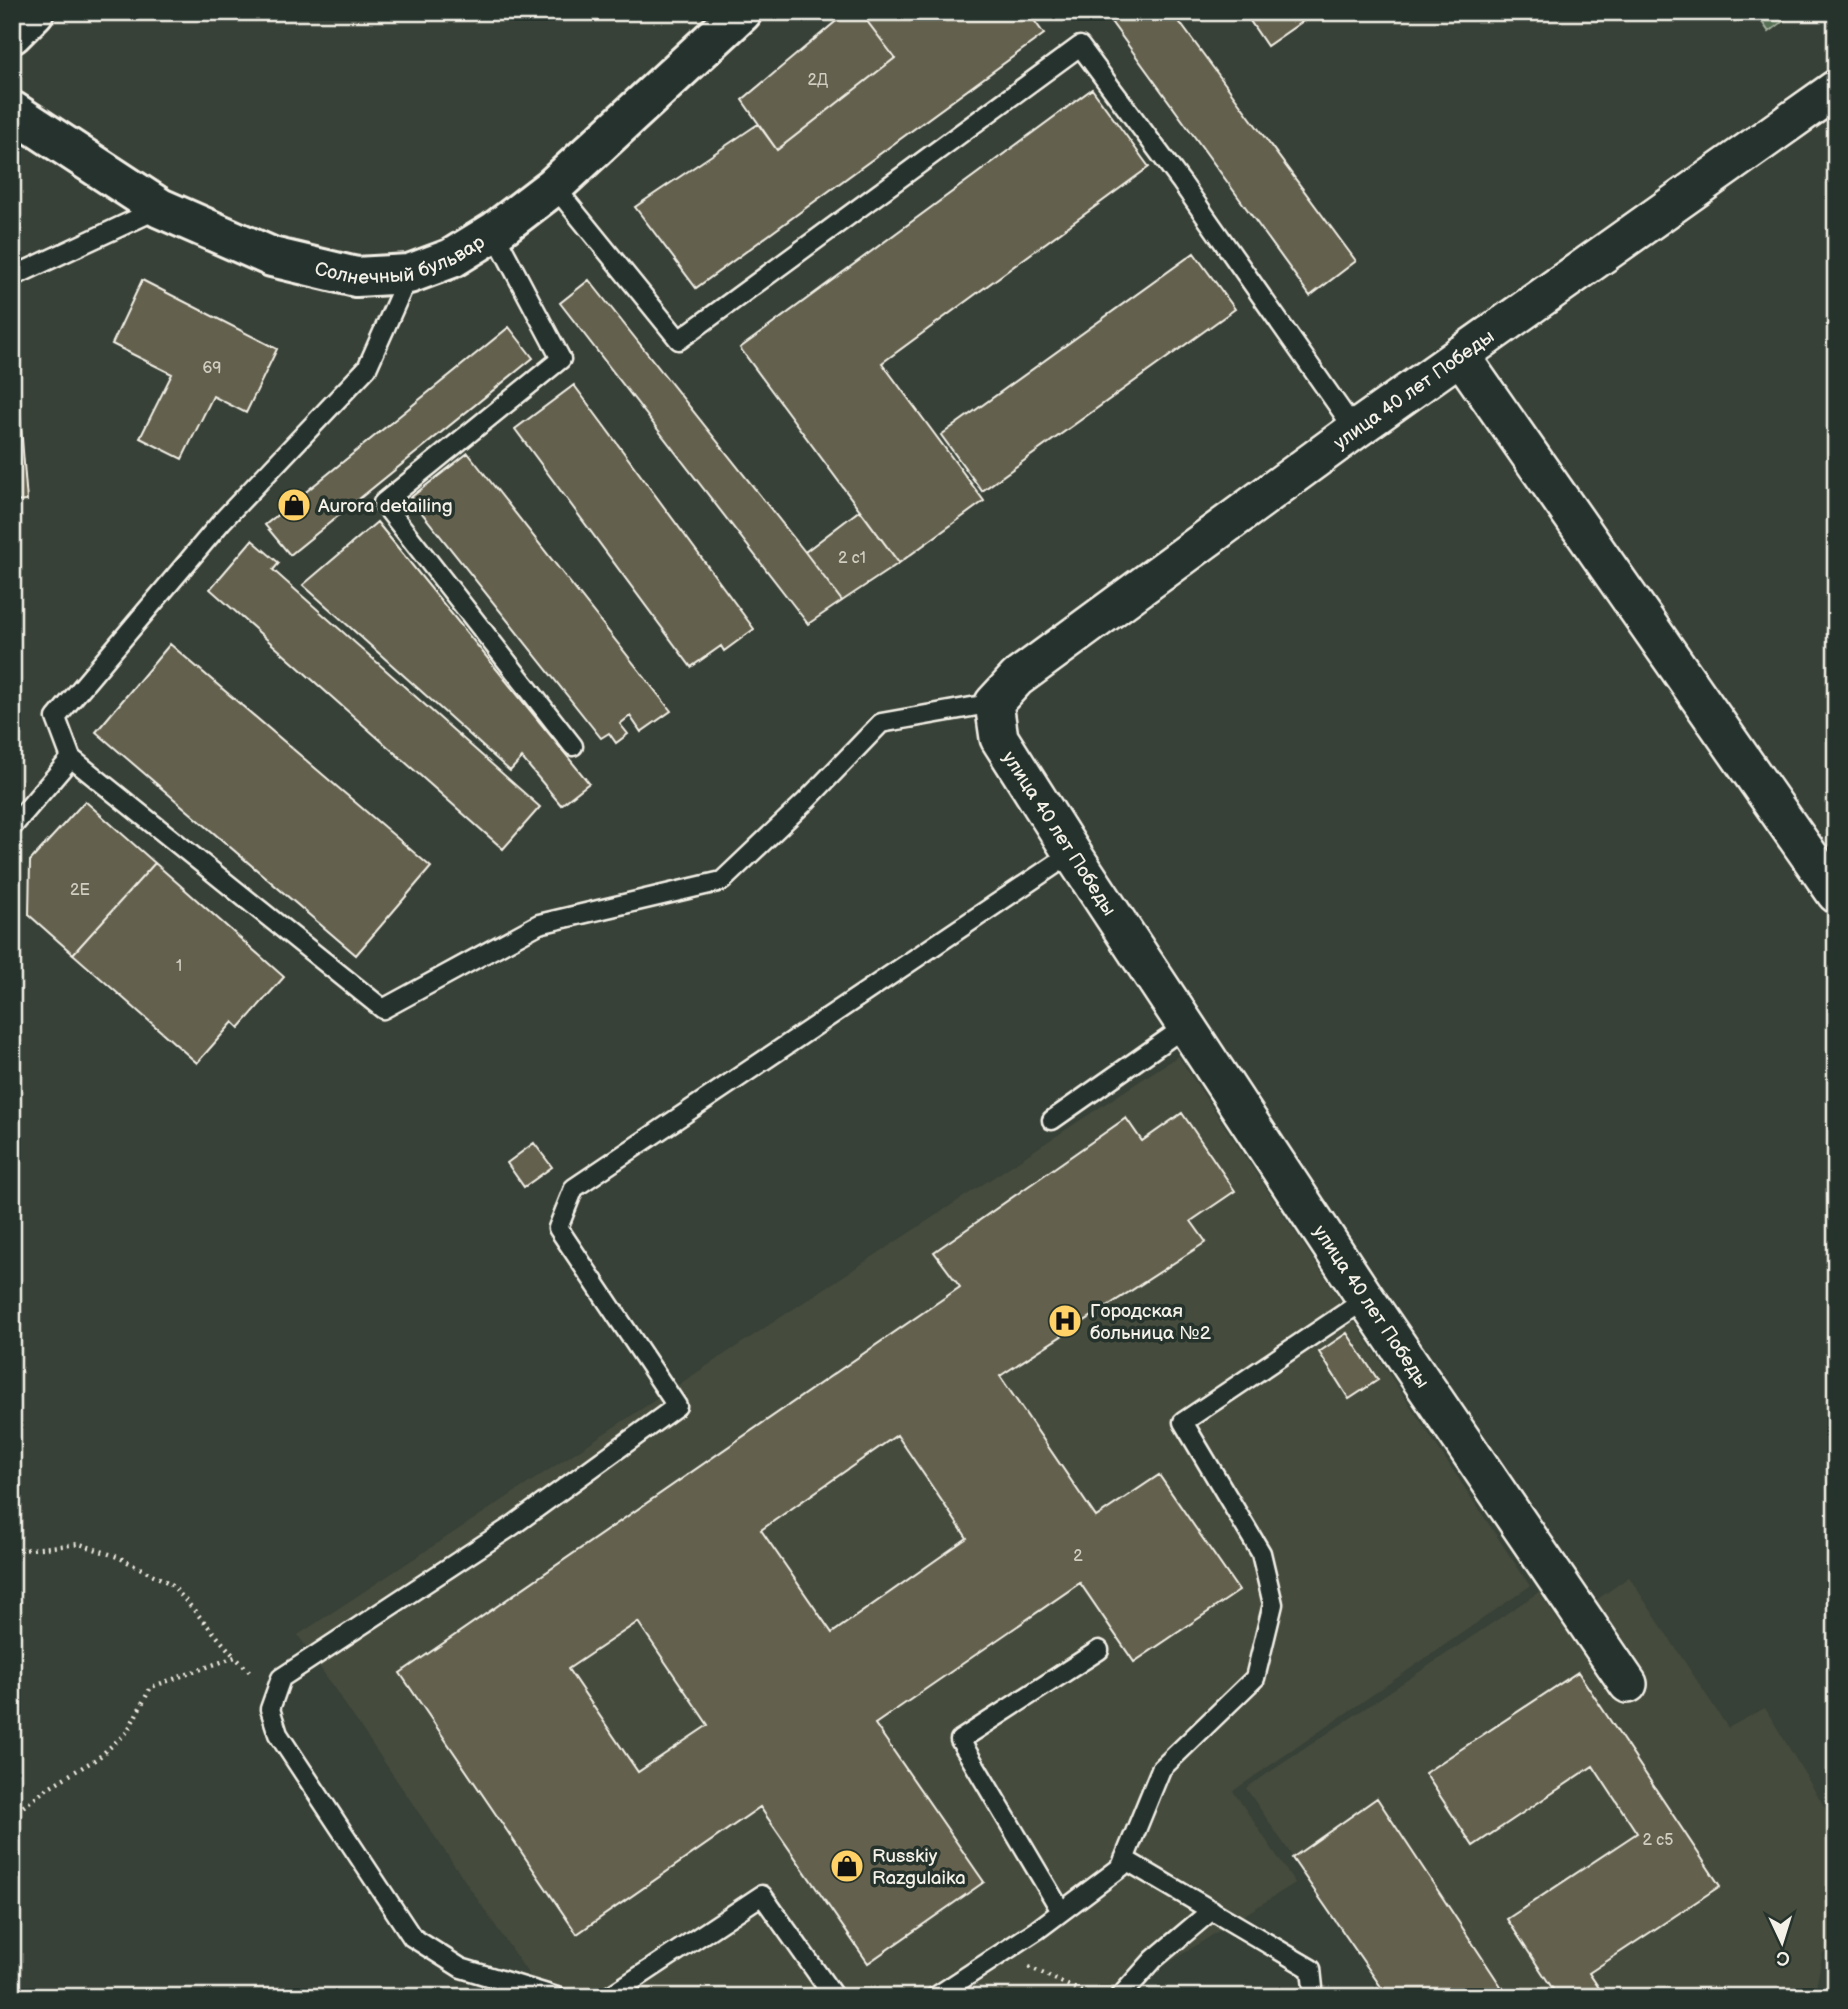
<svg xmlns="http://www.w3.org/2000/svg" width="1848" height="2009" viewBox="0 0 1848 2009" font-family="'Balsamiq Sans',sans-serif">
	<rect width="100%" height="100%" fill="#384137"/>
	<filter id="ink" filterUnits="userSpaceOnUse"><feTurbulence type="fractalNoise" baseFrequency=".0143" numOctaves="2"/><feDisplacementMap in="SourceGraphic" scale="14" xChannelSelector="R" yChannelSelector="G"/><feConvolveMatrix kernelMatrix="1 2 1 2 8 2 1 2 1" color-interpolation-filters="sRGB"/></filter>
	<g filter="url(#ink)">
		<path fill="#454b3e" d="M1178,1056L1530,1586L1233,1791L1295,1883L1114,1997H544L298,1635Z
			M1629,1577L1728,1728L1765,1708L1836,1826V1944L1823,1953L1814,1997H1388L1246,1788L1539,1592L1561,1625Z"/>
		<path fill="#576f54" stroke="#a6b09e" stroke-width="2" d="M1755,12H1795L1769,32Z"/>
		<path fill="#63614d" stroke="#f4f1e8" stroke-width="2" fill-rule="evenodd" d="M847,12H860L895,58L777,150L742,100Z
			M860,12H1028L1044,34L696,288L635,207L758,124L777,150L895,58Z
			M1104,12H1172L1356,261L1310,296Z
			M1244,12H1316L1267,46Z
			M1092,89L1149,167L882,363L984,501L899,563L740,348Z
			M1194,253L1235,309L982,491L941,435Z
			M142,280L277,349L246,413L213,396L182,459L140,438L172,374L112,344Z
			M589,280L805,552L842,601L808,624L560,303Z
			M509,327L533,358L290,555L265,525Z
			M574,385L754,629L724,651L721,646L691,667L515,429Z
			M19,401L27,501L12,502V402Z
			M468,453L671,711L641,732L630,716L620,724L628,734L616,743L609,733L601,738L410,498Z
			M860,510L899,563L842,601L805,552Z
			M377,522L589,783L561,805L522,758L510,771L303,585Z
			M252,540L279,563L273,570L540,807L503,849L210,589Z
			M170,644L431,867L356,955L96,732Z
			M85,801L155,863L73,954L29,915L30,861Z
			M155,863L284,977L239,1028L233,1022L197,1063L73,954Z
			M1182,1113L1235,1191L1191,1221L1206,1242L1000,1376L1096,1517L1159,1475L1239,1591L1134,1662L1080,1583L875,1724L984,1882L868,1963L760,1807L577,1934L400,1673L960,1287L934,1252L1126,1118L1142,1141ZM897,1435L967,1538L832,1633L761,1530ZM638,1622L708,1725L638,1772L568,1669Z
			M534,1143L552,1167L524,1187L507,1163Z
			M1347,1333L1378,1380L1349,1399L1319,1352Z
			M1578,1672L1720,1886L1589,1973L1605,1997H1558L1507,1919L1637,1833L1593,1766L1473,1846L1425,1773Z
			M1377,1798L1508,1997H1388L1292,1858Z"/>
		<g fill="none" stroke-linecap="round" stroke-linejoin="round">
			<defs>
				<path id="lane" d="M554,186L679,340L1080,46L1182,183L1355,430
					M494,232L561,359L383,503L573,746
					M409,274L367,368L222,521L56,718L71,758L383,1009L539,924L722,881L806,801L881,723L994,703
					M12,277L160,208
					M12,827L71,758
					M1052,1120L1186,1026
					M1124,1859L1311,1969L1314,1997
					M1061,1911L960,1740L1099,1650
					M557,1997L461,1968L412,1937L278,1734L270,1709L281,1678L512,1526L677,1406L558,1228L574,1188L1072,853
					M608,1997L762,1895L834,1997
					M935,1997L1037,1930L1121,1867L1161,1769L1255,1678L1273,1604L1261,1553L1183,1422L1366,1299
					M1120,1997L1154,1959L1212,1910"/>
				<g id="street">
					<path d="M1460,355L1836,894"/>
					<path id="s1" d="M1628,1684L1366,1299L1072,853L999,738L994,703L1017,678L1355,430L1836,89"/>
				</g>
				<g id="secondary">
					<path id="s2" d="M12,111L160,208L272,257L356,277L409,274L452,258L494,232L554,186L742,12"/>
				</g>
				<path id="primary" d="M12,34L34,12"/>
			</defs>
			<use href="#lane" stroke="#f4f1e8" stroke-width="23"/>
			<use href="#street" stroke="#f4f1e8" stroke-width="42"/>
			<use href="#secondary" stroke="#f4f1e8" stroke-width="44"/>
			<use href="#primary" stroke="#f4f1e8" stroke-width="44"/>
			<path stroke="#f4f1e8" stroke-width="4.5" stroke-dasharray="2 5" stroke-linecap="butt" d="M12,1551L80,1544L118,1557L171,1584L235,1657
				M12,1815L49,1787L98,1758L127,1732L151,1687L235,1657L253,1675
				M1029,1967L1091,1996"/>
			<use href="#lane" stroke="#26332d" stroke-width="18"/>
			<use href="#street" stroke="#26332d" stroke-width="37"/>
			<use href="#secondary" stroke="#26332d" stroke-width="38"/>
			<use href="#primary" stroke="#26332d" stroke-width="38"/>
		</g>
	</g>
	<defs>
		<symbol id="shop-disc" viewBox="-11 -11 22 22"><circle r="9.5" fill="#ffd166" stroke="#26332d"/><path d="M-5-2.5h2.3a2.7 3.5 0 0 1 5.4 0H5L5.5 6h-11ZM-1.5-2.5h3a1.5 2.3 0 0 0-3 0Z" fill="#111"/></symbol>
		<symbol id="hospital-disc" viewBox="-11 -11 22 22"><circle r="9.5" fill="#ffd166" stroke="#26332d"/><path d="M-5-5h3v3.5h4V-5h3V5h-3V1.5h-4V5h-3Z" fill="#111"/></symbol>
	</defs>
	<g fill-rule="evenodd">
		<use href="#shop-disc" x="275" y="486" width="38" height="38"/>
		<use href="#hospital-disc" x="1046" y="1302" width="38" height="38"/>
		<use href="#shop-disc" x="828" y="1847" width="38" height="38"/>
	</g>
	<g text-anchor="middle" stroke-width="7" stroke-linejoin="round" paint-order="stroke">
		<g font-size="16" fill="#d0cdc1">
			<text x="818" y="85">2Д</text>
			<text x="212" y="373">69</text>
			<text x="852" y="563">2 с1</text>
			<text x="80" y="895">2Е</text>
			<text x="179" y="971">1</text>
			<text x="1078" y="1561">2</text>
			<text x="1658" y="1845">2 с5</text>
		</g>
		<g font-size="19" fill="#f4f1e8" stroke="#26332d">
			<text dy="7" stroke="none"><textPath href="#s2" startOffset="432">Солнечный бульвар</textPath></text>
			<text dy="7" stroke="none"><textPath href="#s1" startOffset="1696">улица 40 лет Победы</textPath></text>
			<text transform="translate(1060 833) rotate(57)" y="7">улица 40 лет Победы</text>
			<text transform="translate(1372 1306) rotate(56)" y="7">улица 40 лет Победы</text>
		</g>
		<g font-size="19" fill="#f4f1e8" stroke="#26332d" text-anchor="start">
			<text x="318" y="512">Aurora detailing</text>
			<text x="1090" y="1317">Городская<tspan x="1090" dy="22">больница №2</tspan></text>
			<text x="872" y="1862">Russkiy<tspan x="872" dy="22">Razgulaika</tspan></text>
		</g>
	</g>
	<rect width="1848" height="2009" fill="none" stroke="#26332d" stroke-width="42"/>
	<rect x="21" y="21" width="1806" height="1967" fill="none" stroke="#f4f1e8" stroke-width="2.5" filter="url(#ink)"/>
	<g transform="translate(1782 1942) rotate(176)" stroke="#26332d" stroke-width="5" paint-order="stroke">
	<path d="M0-5L12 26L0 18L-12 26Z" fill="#f4f1e8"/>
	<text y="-10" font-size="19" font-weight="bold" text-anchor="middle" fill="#f4f1e8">С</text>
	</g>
</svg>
